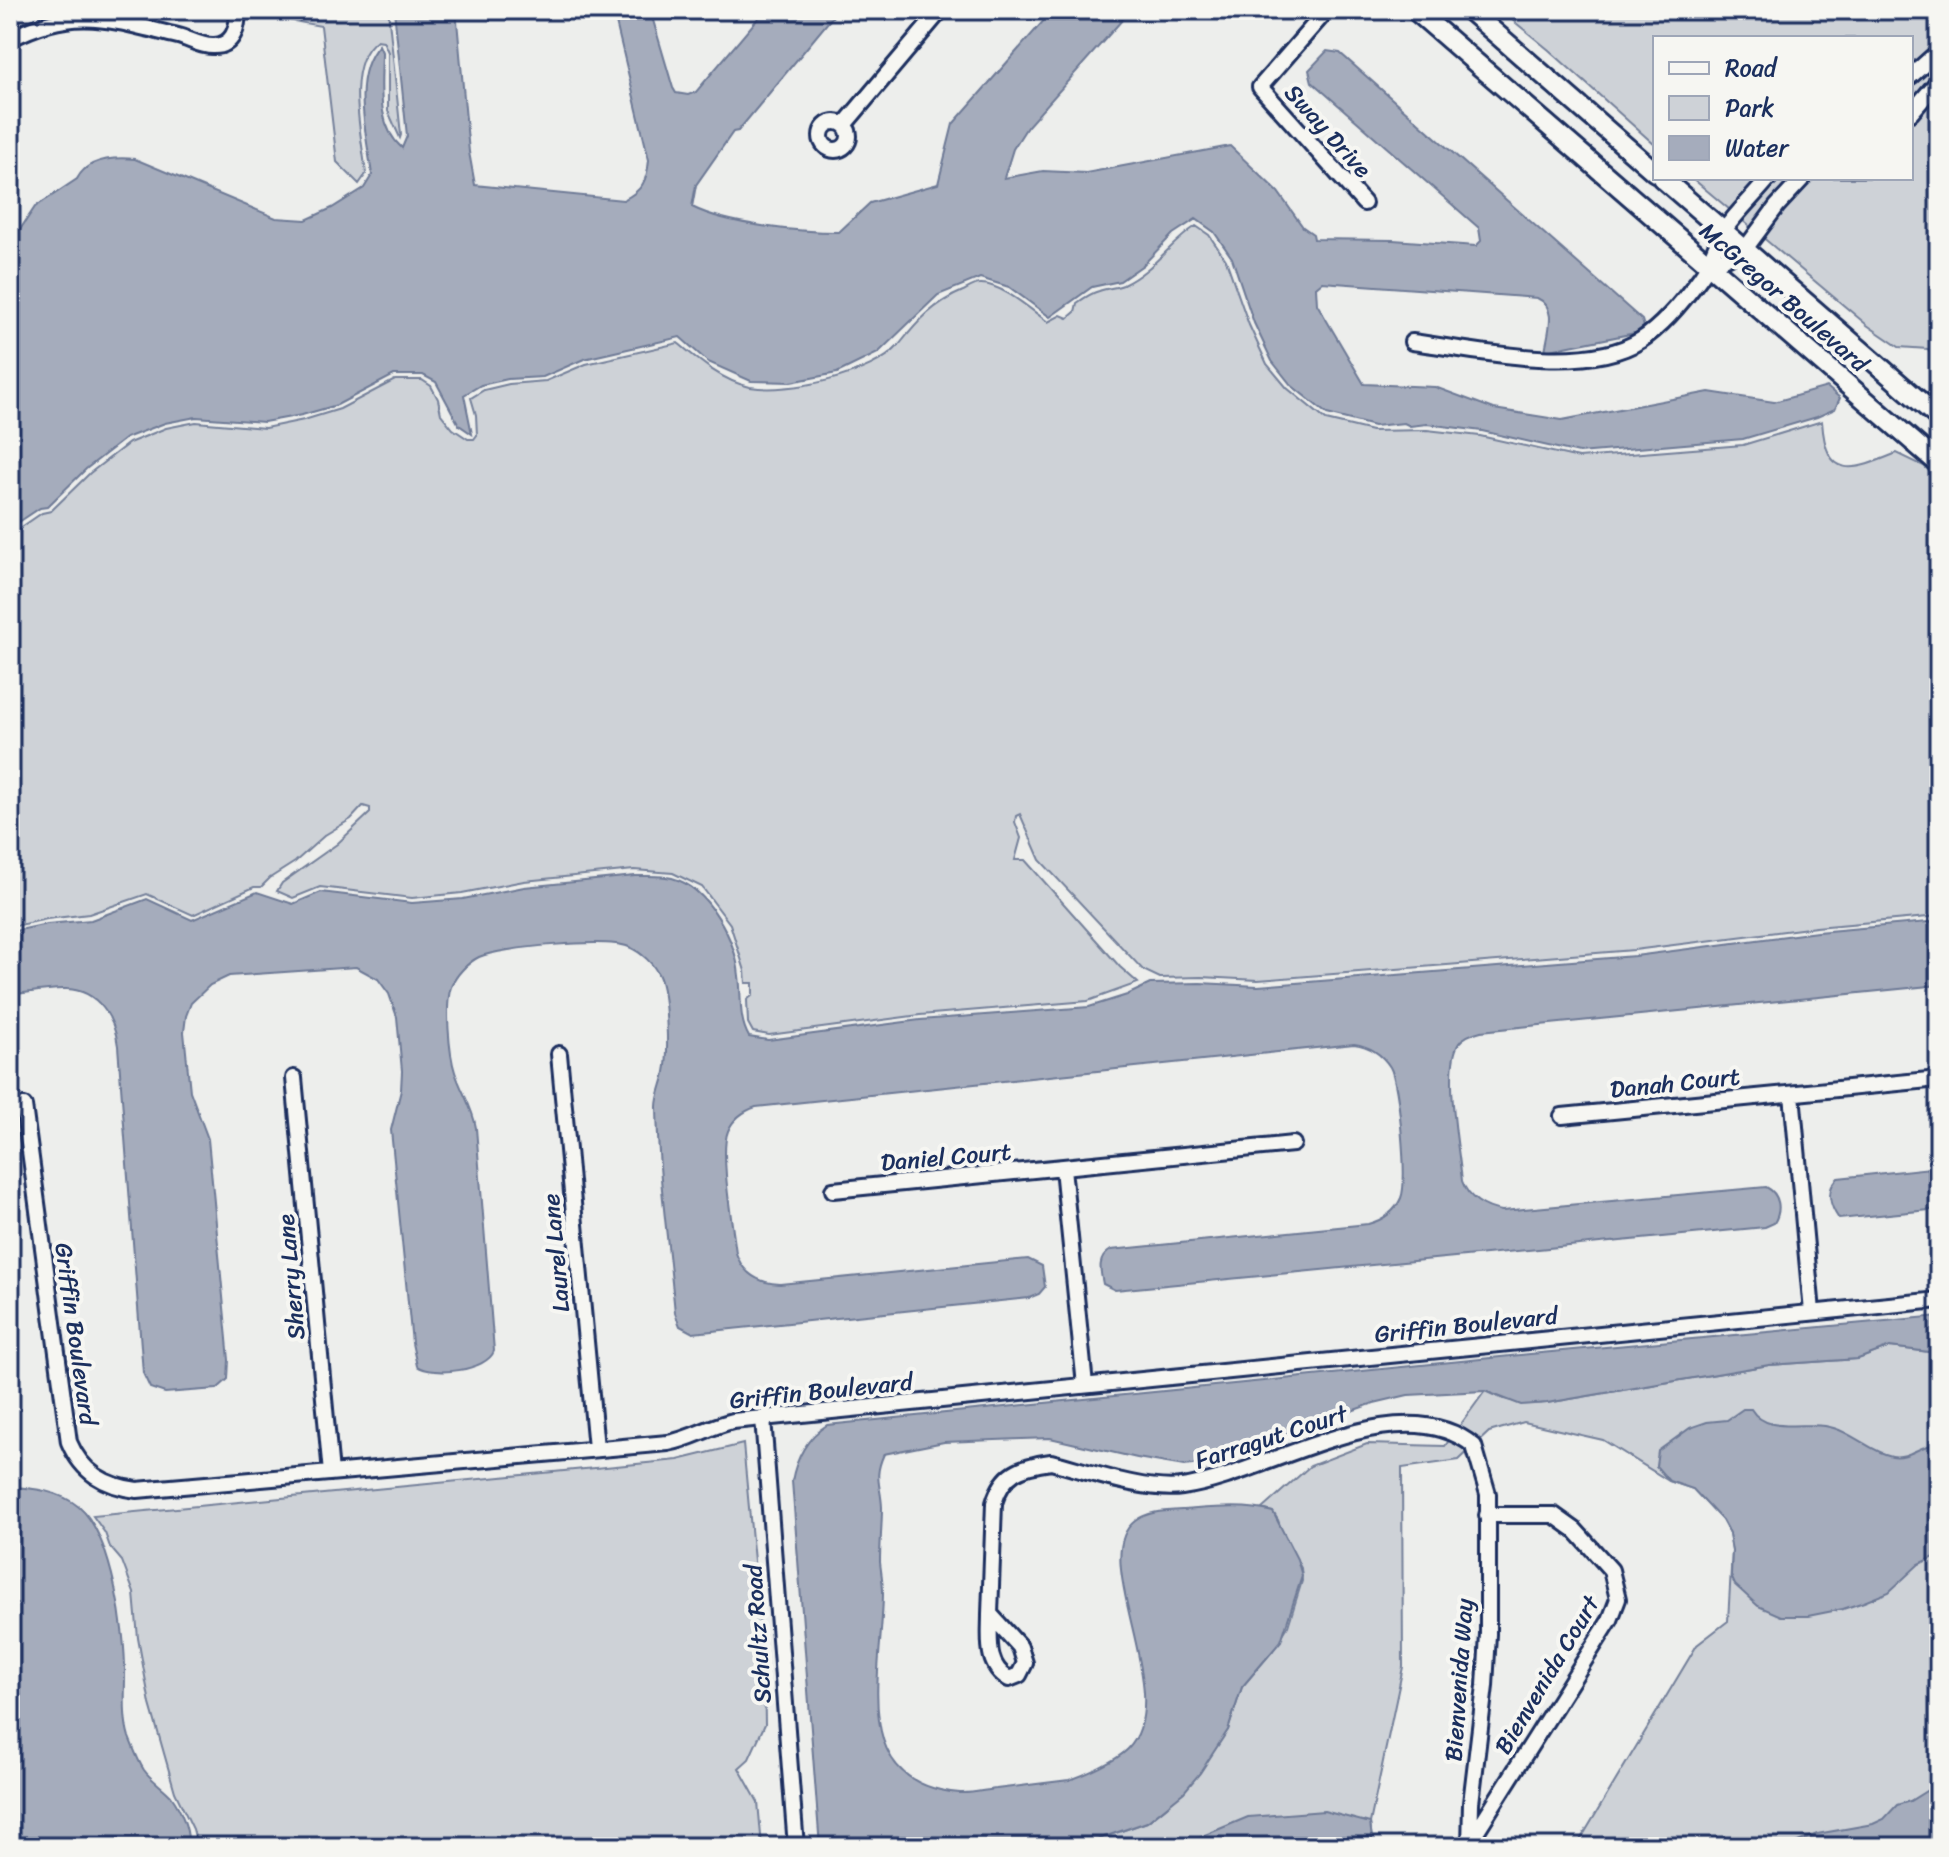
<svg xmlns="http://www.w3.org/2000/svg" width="1949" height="1857" viewBox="0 0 1949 1857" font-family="Sriracha,sans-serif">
	<rect width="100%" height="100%" fill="#edeeec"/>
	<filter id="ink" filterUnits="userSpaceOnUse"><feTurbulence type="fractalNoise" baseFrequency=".0125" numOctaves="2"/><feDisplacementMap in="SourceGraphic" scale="16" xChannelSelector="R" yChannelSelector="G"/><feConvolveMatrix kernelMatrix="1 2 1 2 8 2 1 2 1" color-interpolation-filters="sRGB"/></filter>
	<g filter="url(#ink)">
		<path fill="#ced2d7" stroke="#74809a" stroke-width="2" d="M249,10H388L401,135L400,138L388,111V52L383,41L377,40C343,65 362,137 366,174L359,184L337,162L321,26L249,13Z
			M1500,10H1921L1939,20V374L1936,360L1928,349L1899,347L1867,325L1692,178H1911V38H1655V145L1549,50Z
			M1196,226L1209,235L1226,260L1249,325L1267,364L1287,388L1326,420L1372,431L1427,430L1480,436L1579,458L1743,445L1822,421C1826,482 1853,471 1897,453L1924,466L1939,481V916L1816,927L1634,950L1258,980L1201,977L1160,978L1143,970L1040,860L1020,814L1016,816L1015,822L1021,838L1015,860H1025L1120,967L1138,983L1088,1001L920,1015L769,1035L753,1032L748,1023L747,1000L753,995V983H746L745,971L730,924L702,887L673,873L634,870L524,881L462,893L412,898L320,887L293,898L277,891L282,883L337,844L370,813V808L363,806L351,819L325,835L295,862L270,878L261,887H254L193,915L147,894L89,914L47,919L10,927V535L42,513L51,511L90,473L129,443L166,428L196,422L265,428L304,420L340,409L395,380H422L431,386L438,399L441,414L453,429L468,439H474L477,435L476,415L471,398L484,390L509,384L546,381L586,364L678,343C698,360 722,381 750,387C788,394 874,375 899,345C918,321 934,303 963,291C967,289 975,284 980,284C1001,283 1031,310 1048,322L1061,315L1068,318L1075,312L1077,303C1084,298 1091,293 1099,291C1107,288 1116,288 1123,285C1153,271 1170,243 1196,226Z
			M1890,1347L1929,1352L1939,1349V1847H1576L1697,1645L1728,1621L1732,1551L1729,1533L1722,1520L1693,1489L1669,1481L1603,1440L1524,1422L1489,1432L1459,1460L1402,1468L1403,1667L1370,1823L1373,1847H1087L1101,1838L1147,1822L1167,1806L1228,1730L1242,1687L1272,1652L1288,1626L1302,1581L1301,1568L1283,1535L1278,1520L1273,1512L1262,1509L1310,1466L1367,1444L1445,1446L1485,1391C1507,1402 1523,1405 1547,1403L1769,1365L1858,1359Z
			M743,1444L764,1667L765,1724L749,1759L739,1768L758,1802L762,1847H193L195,1837L193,1829L175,1792L150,1704L138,1638L134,1593L122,1561L110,1547L105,1533L93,1516L678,1460Z"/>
		<path fill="#a5acbc" stroke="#6e7a96" stroke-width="2" d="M394,10H456L469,152L475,185L623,200C642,191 647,181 649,160L613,10H650L673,88L676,93L688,95L696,92L765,10H838L738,131L733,132L696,185L692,207C728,225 798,232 839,232L870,203L938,184L953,124L1053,10H1131L1027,127L1013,149L1004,178L1043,171L1086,173L1230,146L1278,192L1303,227L1313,234L1314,239L1393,240L1476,246L1481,241L1479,228L1312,82L1309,70L1327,51L1340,53L1642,320L1644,327L1640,332L1545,351C1548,332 1558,307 1537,298L1322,282L1316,287L1317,304L1364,384L1435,387L1494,409L1562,420L1709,392L1774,402L1827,387L1840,398L1835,409L1817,417L1743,439L1579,453L1482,431L1427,424L1410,426L1404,423L1374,426L1327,414L1291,385L1272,361L1254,323L1232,258L1214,232L1196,219L1173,234L1143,265L1120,281L1092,287L1050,317L1009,287L980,278L938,295L878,353L837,373L791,382L751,381L708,362L680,337L584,359L543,377L508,379L481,385L464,395L472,434L459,425L436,382L423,375H394L337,405L302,415L264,422L196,417L165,423L126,438L86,469L47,507L40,508L10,528V237L21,228L35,207L77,179C88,158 114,157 135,159L276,218L306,220L332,208L364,188L372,175C367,136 350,77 379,45L382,52C382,84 375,124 402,148L407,136Z
			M635,876C647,876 661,875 672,878C709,888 736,941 739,976C742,997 738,1018 749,1037L768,1040L920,1020L1089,1007L1127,995L1150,984L1200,983L1258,986L1333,980L1635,956L1817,932L1939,921V985L1481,1031C1473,1033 1464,1036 1459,1043C1443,1068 1459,1149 1462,1181C1468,1198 1484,1208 1502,1211L1766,1187C1780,1194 1782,1210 1774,1223L1765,1227L1115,1290L1103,1284C1100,1270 1097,1258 1111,1250L1368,1224C1383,1220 1395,1212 1401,1198C1408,1181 1399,1082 1390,1067C1381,1053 1369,1046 1354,1044L756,1107C744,1111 733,1119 728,1131C719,1153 733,1227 736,1253C743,1274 758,1283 780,1284L1028,1259L1042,1266L1045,1287L1039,1294L1029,1298L693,1333L680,1326L675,1313C669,1245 658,1176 657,1107C657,1095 663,1084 665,1072C669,1052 667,994 659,976C654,964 641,952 629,947C607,938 501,947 479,957C467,963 456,975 451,987C445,1004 449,1054 455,1072C461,1091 473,1108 476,1128L494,1351C487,1371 433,1377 417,1366L412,1343L391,1130L401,1090L402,1071L397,1017L389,994L378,979L356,967L229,976L210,985L191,1003L186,1016L184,1032L190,1091L208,1139L229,1360L228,1379L217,1389L165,1393L150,1388L143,1373L118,1046C115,1019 98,990 67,989C49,988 28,993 10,995V932L47,924L91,920L147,899L192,920L257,892L293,904L321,892L412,903L463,899L524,887Z
			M1939,1167V1209L1839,1219C1830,1206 1825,1190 1838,1178Z
			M1939,1316V1349L1929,1352L1890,1347L1858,1359L1769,1365L1547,1403L1521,1405L1485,1391L1408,1395L1374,1403L1201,1464L1184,1466L1137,1458L1050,1438L944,1442L884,1454C873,1478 881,1484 882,1507C882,1525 880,1543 880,1562C881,1572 883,1582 883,1592C883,1671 846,1784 960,1793C971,1794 985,1790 996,1789C1020,1786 1045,1783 1069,1780C1085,1775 1116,1761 1128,1749C1180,1695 1086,1558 1135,1521C1148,1511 1166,1511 1182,1510C1211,1508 1244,1504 1273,1512L1297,1559L1302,1576L1281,1641L1242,1687L1228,1730L1200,1773L1184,1792L1147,1822L1101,1838L1087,1847H820L792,1481C796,1459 807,1437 827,1425L1530,1354Z
			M1743,1409H1751C1766,1434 1801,1422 1825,1426C1851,1430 1870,1452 1892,1456C1910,1459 1920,1444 1939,1444V1555L1919,1564L1889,1592L1864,1602L1843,1609L1808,1616H1781L1758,1606L1735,1585L1731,1576L1732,1551L1729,1533L1722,1520L1693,1489L1669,1481L1656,1466L1658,1451L1690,1428L1707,1422L1727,1420Z
			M10,1487C34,1488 60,1491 79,1507C112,1535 126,1634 125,1676C125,1695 123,1718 129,1737C133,1747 138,1761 144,1770C151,1780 163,1787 171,1796C180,1808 191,1832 187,1847H10Z
			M1939,1783V1847H1786L1817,1834L1873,1824L1884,1819L1897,1805L1910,1801Z
			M1324,1811L1370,1823L1373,1847H1184L1205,1835L1248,1817Z"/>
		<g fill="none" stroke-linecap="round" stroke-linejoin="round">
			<defs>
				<path id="street" d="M1327,10L1260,87L1364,203
					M10,39C75,5 111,20 178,36C190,39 202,47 214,46C234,46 238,26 238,10
					M1911,76L1939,51
					M1911,113L1939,80
					M821 136a14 14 0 1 1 28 0a14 14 0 1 1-28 0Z
					M844,125L941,10
					M1710,265L1745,249L1777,206L1803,178
					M1412,342C1475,350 1585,376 1641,340C1664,325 1684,300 1700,278C1712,263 1714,244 1725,229C1738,211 1755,195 1769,178
					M559,1054L596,1448
					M294,1078L331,1473
					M1792,1094L1812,1312
					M24,1106L69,1442C82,1473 105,1486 137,1490L668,1443C691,1439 710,1426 733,1421L1939,1300
					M1562,1116L1939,1079
					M1063,1168L1085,1385
					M833,1190L1293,1144
					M763,1418L796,1847
					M990,1614L994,1503C1003,1473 1020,1466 1051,1462C1087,1471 1146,1492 1182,1487C1265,1476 1399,1384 1474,1446L1488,1494V1634L1485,1686L1471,1803L1470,1847
					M990,1614L1020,1647L1025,1663L1019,1675L1009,1679C985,1665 990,1639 990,1614Z
					M1471,1840L1610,1620L1618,1599L1611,1570L1575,1530L1554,1515H1487"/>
				<path id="secondary" d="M1415,10L1939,464
					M1469,10L1655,172
					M1662,178L1939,418"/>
			</defs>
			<use href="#street" stroke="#1b2f5e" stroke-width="20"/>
			<use href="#secondary" stroke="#1b2f5e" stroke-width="24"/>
			<use href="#street" stroke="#f6f6f2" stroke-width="14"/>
			<use href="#secondary" stroke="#f6f6f2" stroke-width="18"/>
		</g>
	</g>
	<g text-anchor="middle" stroke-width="8" stroke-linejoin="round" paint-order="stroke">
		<g font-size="24" fill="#1b2f5e" stroke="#f6f6f2">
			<text transform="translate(1328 131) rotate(48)" y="8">Sway Drive</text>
			<text transform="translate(1784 297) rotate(41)" y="8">McGregor Boulevard</text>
			<text transform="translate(1675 1083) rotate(-6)" y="8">Danah Court</text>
			<text transform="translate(946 1157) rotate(-5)" y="8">Daniel Court</text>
			<text transform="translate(556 1253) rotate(-95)" y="8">Laurel Lane</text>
			<text transform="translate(291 1277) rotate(-95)" y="8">Sherry Lane</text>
			<text transform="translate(1466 1325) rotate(-6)" y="8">Griffin Boulevard</text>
			<text transform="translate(76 1334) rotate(82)" y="8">Griffin Boulevard</text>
			<text transform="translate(821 1391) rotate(-6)" y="8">Griffin Boulevard</text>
			<text transform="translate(1271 1437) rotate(-18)" y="8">Farragut Court</text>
			<text transform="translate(758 1634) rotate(-94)" y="8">Schultz Road</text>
			<text transform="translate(1547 1675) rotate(-59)" y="8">Bienvenida Court</text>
			<text transform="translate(1459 1680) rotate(-86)" y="8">Bienvenida Way</text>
		</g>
	</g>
	<rect width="1949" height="1857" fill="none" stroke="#f6f6f2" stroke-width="40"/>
	<rect x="20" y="20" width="1909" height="1817" fill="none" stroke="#1b2f5e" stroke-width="3" filter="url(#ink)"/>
	<rect x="1653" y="36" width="260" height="144" fill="#f6f6f2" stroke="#9ea6b7" stroke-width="2"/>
	<rect x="1669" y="62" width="40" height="12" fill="#f6f6f2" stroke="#9ea6b7" stroke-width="2"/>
	<text x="1725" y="76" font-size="24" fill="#1b2f5e">Road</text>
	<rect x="1669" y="96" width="40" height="24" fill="#ced2d7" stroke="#9ea6b7" stroke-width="2"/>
	<text x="1725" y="116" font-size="24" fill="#1b2f5e">Park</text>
	<rect x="1669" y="136" width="40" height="24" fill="#a5acbc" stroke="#9ea6b7" stroke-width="2"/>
	<text x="1725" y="156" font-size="24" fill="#1b2f5e">Water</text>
</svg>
